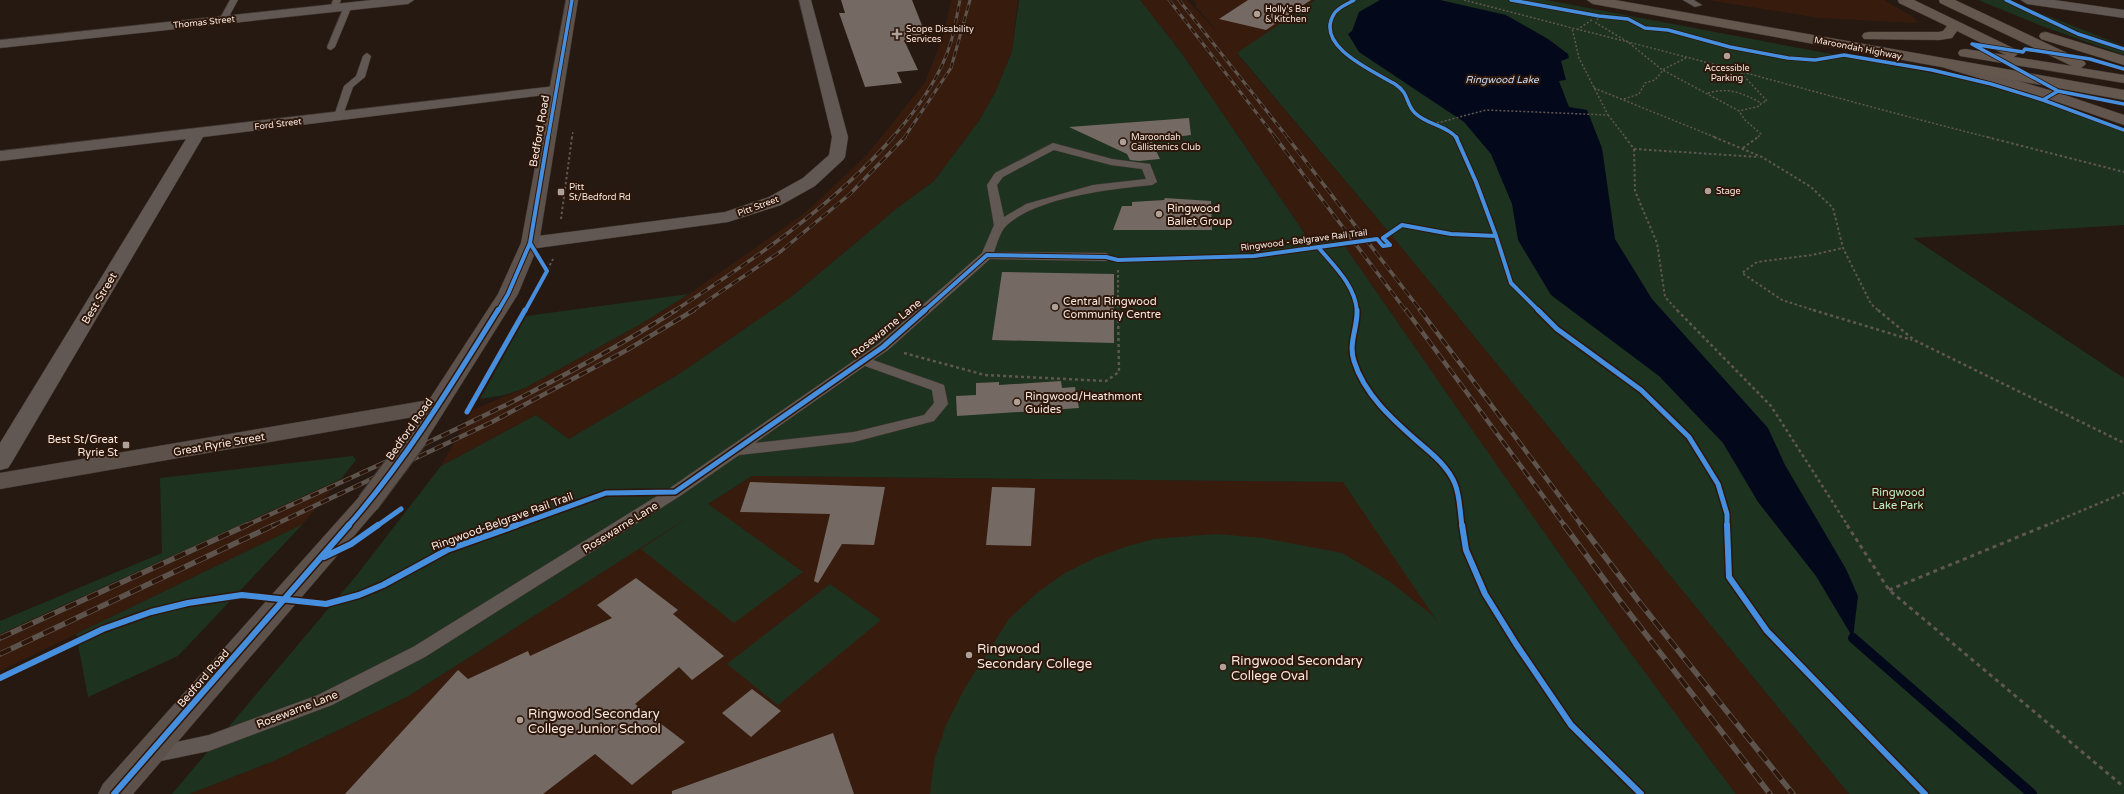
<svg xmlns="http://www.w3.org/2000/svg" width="2124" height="794" viewBox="0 0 2124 794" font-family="'Varela Round',sans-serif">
	<rect width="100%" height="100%" fill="#251912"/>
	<path fill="#371c0e" d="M951,0H1018L1012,51L996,91L979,121L934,181L896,209L791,297L679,374L569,439L536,415L441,466L472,410L525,388L639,325L689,294L805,213L866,156L925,82L943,37Z
		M1140,0H1187L1224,39L1195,6L1197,4L1193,0H1315L1237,54L1388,231L1849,794H1736L1675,715L1509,484L1339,238L1310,241L1180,51Z
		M1708,0H1884L1913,17L1918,23L1819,18Z
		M752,476L1343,482L1560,794H189L274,761L407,697Z
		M341,479L303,524L0,671V634Z"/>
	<path fill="#1e3220" d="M1019,0H1140L1180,51L1309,240L1339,238C1469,425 1597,613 1736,794H930L934,761L946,725L966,686L1009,619L1038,592L1065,573L1095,558L1128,546L1154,539L1216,534L1263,538L1342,553L1389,581L1432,615L1439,624L1343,482L752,476L708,504L803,572L734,623L641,549L692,515L407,697L274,761L189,794H172L356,576L441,466L536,415L569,439L679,374L791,297L896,209L934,181L979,121L996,91L1012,51Z
		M1315,0H1546L1963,79L2027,97L2124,132V225L1913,238L2124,378V794H1849L1388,231L1237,53Z
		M1978,0H2007L2124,46V55L2047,28Z
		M689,294L639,325L525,388L505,395L480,399L526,316Z
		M353,456L356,460L341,479L0,634V621L162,553L160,478Z
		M303,524L178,656L88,697L76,634Z
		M830,584L881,620L778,705L727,664Z"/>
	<path fill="#03091a" d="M1380,0H1440L1506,15L1548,39L1568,54L1569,58L1561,61L1566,80L1559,81L1569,107L1587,110L1602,148L1615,239L1652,299L1768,428L1785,465L1846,569L1858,596L1853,638L1816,576L1758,502L1723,443L1659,376L1551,295L1518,240L1512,204L1491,154L1464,122L1359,52L1348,34L1352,31L1359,12Z"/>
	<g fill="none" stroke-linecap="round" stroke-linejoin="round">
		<path stroke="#03091a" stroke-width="10" d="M1853,638L2032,794"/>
	</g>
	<path fill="#756963" d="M841,0H912L925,33H921L923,39L904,40L918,70L897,72L902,83L865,87L839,13H845Z
		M1248,0H1311L1266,30L1219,19Z
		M1189,118L1191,135L1151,140L1160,159L1139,161L1130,160L1127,154L1069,127Z
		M1165,198L1211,201L1212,230H1113L1122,206H1132V202L1164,200Z
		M1002,272L1114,274V343L992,340Z
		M1061,381L1062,388L1075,387L1079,408L957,416L956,396L976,395V383L999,382V385Z
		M750,482L885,487L874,545L842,544L818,583L814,581L830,514L740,512Z
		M992,487L1035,488L1031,546L986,545Z
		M636,578L678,610L673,614L724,656L692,680L679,667L635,704L685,742L632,785L595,754L543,794H345L458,670L468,679L528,651L530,656L612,618L597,605Z
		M752,689L781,711L751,737L722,713Z
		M833,733L854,794H672V791Z"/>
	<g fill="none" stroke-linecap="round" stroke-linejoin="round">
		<defs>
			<path id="service" d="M230,0H238L226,22H220L219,20Z
				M333,0H341L337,10L330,8Z
				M1683,0H1694L1702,5L1695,7Z
				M345,4L352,6L335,47L331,50L328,49L327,47Z
				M367,53L371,56L365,77L353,87L342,118H336L334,116L344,86L356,76L363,56Z
				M1053,143L1112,159L1150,164L1157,182L1152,185C1111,189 1036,197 1006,226C1000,232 997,244 994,252L1106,253L1112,257L1106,261L990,259L888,350L873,360L944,385L948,404L934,421L854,442L739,455L680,496L425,657L332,705L209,751L151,763L144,761L141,755L144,749L209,735L318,695L413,647L670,488L878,344L982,253L994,225L987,185L995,173ZM1054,150L1111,165L1142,169L1146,179L1093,185L1026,204L1004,217L997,185L1003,177ZM865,366L932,390L934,403L924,415L854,432L755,443Z"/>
			<path id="minor" d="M372,0H414L408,4L0,48V40Z
				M799,0H811L848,137L845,157L843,160L815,186L781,205L728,222L530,249L523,247L521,243L523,239L530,237L725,212L769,197L803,178L829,155L832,137Z
				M2021,0H2054L2124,10V18L2027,4Z
				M556,86L561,87L563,90L561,93L203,137L12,462L8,468L0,470V443L186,139L0,161V151Z"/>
			<path id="secondary" d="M566,0H578L539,243L518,294L425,442L417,445L409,442L406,437L419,416L0,489V473L429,400L498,294L521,243Z
				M368,494L377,497L380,503L377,509L133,794H98L103,784L359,497Z"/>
			<path id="primary" d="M1950,61L2056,92L2124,115V125L2046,98L1945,68L1943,65L1945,62Z"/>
			<path id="trunk" d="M1587,0H1615L2124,90V100L1593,4Z
				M1898,0H1914L2017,50L2019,53L2014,57L2072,66L1940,3L1939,0H1955L2084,61L2086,64L2081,68L2124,75V83L1960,56L1958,53L1960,50L1965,49L2006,55L1957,31L1952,38L1939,40L1864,39L1862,36L1864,33L1869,32H1939L1943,31L1947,26L1899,3Z
				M2046,32L2124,56V65L2041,39L2039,36L2041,33Z"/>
		</defs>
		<use href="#service" stroke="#403631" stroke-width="1"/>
		<use href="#minor" stroke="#403631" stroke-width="1"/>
		<use href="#secondary" stroke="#403631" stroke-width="1"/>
		<use href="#primary" stroke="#403631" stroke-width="1"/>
		<use href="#trunk" stroke="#403631" stroke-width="1"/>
		<path stroke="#605752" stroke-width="1.5" stroke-dasharray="2 2" stroke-linecap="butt" d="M1464,0L1572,28
			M1598,18L1596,23L1628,42L1661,69L1739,111L1745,120L1761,134L1757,138
			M1577,30L1593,19
			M1741,73L1767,101L1761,103
			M1594,88L1717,138
			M1708,93C1728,87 1743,93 1761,103L1760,106L1739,111
			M1624,99L1639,94L1645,83L1655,80L1664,69L1686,58
			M1608,115L1626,138
			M1437,123L1486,110L1608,115L1579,58L1572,28C1712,62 1851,103 1991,138
			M572,138L573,131"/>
		<path stroke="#605752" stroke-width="2" stroke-dasharray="2.5 2.5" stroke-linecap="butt" d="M1625,137L1634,149L1635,191L1657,243L1665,297L1678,311
			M1714,137L1762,157L1811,187L1833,208L1843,248L1871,304L1879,311
			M1987,137L2124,172
			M1743,148L1758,137
			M1634,149L1759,157
			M561,219L572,137
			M1118,270V311
			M536,292L553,259
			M1816,311L1782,300L1742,273L1757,262L1812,255L1843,248"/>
		<path stroke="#605752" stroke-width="2.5" stroke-dasharray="3 3" stroke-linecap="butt" d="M1677,310L1771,406L1848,526
			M1813,310L1912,340
			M1878,310L1914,340L2124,443
			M904,353L985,375L1106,381L1119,372L1118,310
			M467,412L516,328
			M2045,526L2124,493"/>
		<path stroke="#605752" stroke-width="3" stroke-dasharray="4 4" stroke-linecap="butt" d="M1847,525L1889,590L2124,787
			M1889,590L2047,525"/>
		<use href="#service" fill="#625853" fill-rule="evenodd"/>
		<use href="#minor" fill="#625853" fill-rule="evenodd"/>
		<use href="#secondary" fill="#5d524b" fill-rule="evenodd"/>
		<use href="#primary" fill="#61554d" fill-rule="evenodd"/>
		<use href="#trunk" fill="#64584e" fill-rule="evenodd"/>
		<defs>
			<path id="rail-far3" d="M1169,0L1276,138
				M1179,0L1288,138
				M892,138C916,111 940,78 951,42C955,29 957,14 960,0
				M904,138L951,68L970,0"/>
			<path id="rail-far2" d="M1275,137L1406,311
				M1287,137L1421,311
				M674,311C752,261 832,207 893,137
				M692,311L780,252L850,194L905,137"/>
			<path id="rail-far1" d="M1406,310L1565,526
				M1420,310L1582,526
				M245,526C391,459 541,396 676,310
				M272,526L492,422L627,350L694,310"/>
			<path id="rail" d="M1564,525L1620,601L1770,794
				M1581,525L1640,603L1793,794
				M0,638L247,525
				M0,654L274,525"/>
		</defs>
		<use href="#rail-far3" stroke="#5e544e" stroke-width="3"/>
		<use href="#rail-far2" stroke="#5e544e" stroke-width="3.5"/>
		<use href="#rail-far1" stroke="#5e544e" stroke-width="4.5"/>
		<use href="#rail" stroke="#5e544e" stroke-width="5.5"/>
		<use href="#rail-far3" stroke="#2d160a" stroke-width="2" stroke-dasharray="6" stroke-linecap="butt"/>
		<use href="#rail-far2" stroke="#2d160a" stroke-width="2.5" stroke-dasharray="8" stroke-linecap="butt"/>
		<use href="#rail-far1" stroke="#2d160a" stroke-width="3" stroke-dasharray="9" stroke-linecap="butt"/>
		<use href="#rail" stroke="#2d160a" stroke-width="4" stroke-dasharray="12" stroke-linecap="butt"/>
		<defs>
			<path id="secondary-bridge" d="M368,503L417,437"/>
		</defs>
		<use href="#secondary-bridge" stroke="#403631" stroke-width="24" stroke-linecap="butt"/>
		<use href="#secondary-bridge" stroke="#5d524b" stroke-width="22"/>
		<defs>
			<path id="cycleway-far3" d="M1354,0C1348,4 1338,7 1334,14C1314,46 1373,71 1395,84C1410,94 1405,103 1415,113C1427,125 1446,125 1457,138
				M1511,0L1599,16L1628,19L1645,28L1668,30L1730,47L1788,58L1815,60L1844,55L1932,70L1991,84L2043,100L2058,91L1972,44L2023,52L2025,49L2090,59L2124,69
				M2006,0L2078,34L2124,49
				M2058,91L2124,104
				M2043,100L2124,130
				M548,138L572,0"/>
			<path id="cycleway-far2" d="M1496,236L1511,283L1539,311
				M1318,247C1334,266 1355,285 1357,311
				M498,311L508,294L530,243L548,137
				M525,311L547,271L530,243
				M924,311L987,255L1106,257L1118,260L1254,256L1377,239L1383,246L1390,245L1383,238L1402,225L1451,234L1496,236L1476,182L1456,137"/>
			<path id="cycleway-far1" d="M1357,310C1358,327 1348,343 1354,361C1364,394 1392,419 1417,441C1431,453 1448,466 1455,484C1460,496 1460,513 1462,526
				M1538,310L1557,329L1641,390L1689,437L1718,484L1727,514V526
				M467,412L525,310
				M348,526C406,460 452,384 498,310
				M377,526L401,509
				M515,526L606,493L675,492L883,347L925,310"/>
			<path id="cycleway" d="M1462,525L1466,550L1485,594L1516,644L1571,725L1641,794
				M1727,525L1729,577L1767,631L1925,794
				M324,557L351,544L378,525
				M0,678L103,629L151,612L188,603L242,595L326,604L359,595L383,585L447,550L517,525
				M114,794L349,525"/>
		</defs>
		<use href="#cycleway-far3" stroke="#2d160a" stroke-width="5"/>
		<use href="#cycleway-far2" stroke="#2d160a" stroke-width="6"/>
		<use href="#cycleway-far1" stroke="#2d160a" stroke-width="8"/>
		<use href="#cycleway" stroke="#2d160a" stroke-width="9"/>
		<use href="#cycleway-far3" stroke="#468fdf" stroke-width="3.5"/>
		<use href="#cycleway-far2" stroke="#468fdf" stroke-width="4"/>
		<use href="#cycleway-far1" stroke="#468fdf" stroke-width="5"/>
		<use href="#cycleway" stroke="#468fdf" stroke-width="6"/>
	</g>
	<g fill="#afa098" stroke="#2d160a" stroke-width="1.5">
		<circle cx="1257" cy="14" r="4"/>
		<path d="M895 28h4v4h4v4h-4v4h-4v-4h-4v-4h4z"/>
		<circle cx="1727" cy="56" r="4"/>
		<circle cx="1123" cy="142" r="4"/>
		<circle cx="1708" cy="191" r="4"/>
		<rect x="557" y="188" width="8" height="8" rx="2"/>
		<circle cx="1159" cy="214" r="4"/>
		<circle cx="1055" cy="307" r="4"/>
		<circle cx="1017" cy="402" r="4"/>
		<rect x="122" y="441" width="8" height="8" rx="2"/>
		<circle cx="969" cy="655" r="4"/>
		<circle cx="1223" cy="667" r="4"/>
		<circle cx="520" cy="720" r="4"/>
	</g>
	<g text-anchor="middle" stroke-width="4" stroke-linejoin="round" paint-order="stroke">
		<g font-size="9" fill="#f9e8e0" stroke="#2d160a" text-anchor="start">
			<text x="1265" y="12">Holly's Bar<tspan x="1265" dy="10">&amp; Kitchen</tspan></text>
			<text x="906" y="32">Scope Disability<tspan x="906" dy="10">Services</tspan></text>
			<text x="1727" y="71" text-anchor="middle">Accessible<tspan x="1727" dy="10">Parking</tspan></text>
			<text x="1131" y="140">Maroondah<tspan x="1131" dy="10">Callistenics Club</tspan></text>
			<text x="569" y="190">Pitt<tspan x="569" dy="10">St/Bedford Rd</tspan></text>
			<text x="1716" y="194">Stage</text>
		</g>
		<g font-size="9" fill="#f9e8e0" stroke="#2d160a">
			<text transform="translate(204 22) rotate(-6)" y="3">Thomas Street</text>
			<text transform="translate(1858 48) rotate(11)" y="3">Maroondah Highway</text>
			<text transform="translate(278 124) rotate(-7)" y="3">Ford Street</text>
			<text transform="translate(758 206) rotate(-20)" y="3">Pitt Street</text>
			<text transform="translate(1304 240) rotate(-7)" y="3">Ringwood - Belgrave Rail Trail</text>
		</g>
		<g font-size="10" font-style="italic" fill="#c4daf8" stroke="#2d160a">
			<text x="1502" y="83">Ringwood Lake</text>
		</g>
		<g font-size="11" fill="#f9e8e0" stroke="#2d160a">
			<text transform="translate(539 131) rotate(-80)" y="4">Bedford Road</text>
			<text transform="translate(99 298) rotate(-59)" y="4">Best Street</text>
			<text transform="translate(886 328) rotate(-39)" y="4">Rosewarne Lane</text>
			<text transform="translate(409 429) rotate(-55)" y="4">Bedford Road</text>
			<text transform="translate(219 444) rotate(-10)" y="4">Great Ryrie Street</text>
			<text transform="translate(502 521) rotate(-20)" y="4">Ringwood-Belgrave Rail Trail</text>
			<text transform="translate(620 527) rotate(-32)" y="4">Rosewarne Lane</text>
			<text transform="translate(203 678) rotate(-49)" y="4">Bedford Road</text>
			<text transform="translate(297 709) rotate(-21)" y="4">Rosewarne Lane</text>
		</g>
		<g font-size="11" fill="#f9e8e0" stroke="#2d160a" text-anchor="start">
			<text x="1167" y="212">Ringwood<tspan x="1167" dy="13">Ballet Group</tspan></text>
			<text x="1063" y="305">Central Ringwood<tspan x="1063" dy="13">Community Centre</tspan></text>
			<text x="1025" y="400">Ringwood/Heathmont<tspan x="1025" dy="13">Guides</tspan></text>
			<text x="118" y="443" text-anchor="end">Best St/Great<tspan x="118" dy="13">Ryrie St</tspan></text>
		</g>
		<g font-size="11" fill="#bdf2c6" stroke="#2d160a">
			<text x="1898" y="496">Ringwood<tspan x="1898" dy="13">Lake Park</tspan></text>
		</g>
		<g font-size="13" fill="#f9e8e0" stroke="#2d160a" text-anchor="start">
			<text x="977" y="653">Ringwood<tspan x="977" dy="15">Secondary College</tspan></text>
			<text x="1231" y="665">Ringwood Secondary<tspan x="1231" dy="15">College Oval</tspan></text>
			<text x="528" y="718">Ringwood Secondary<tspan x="528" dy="15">College Junior School</tspan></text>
		</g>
	</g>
</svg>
